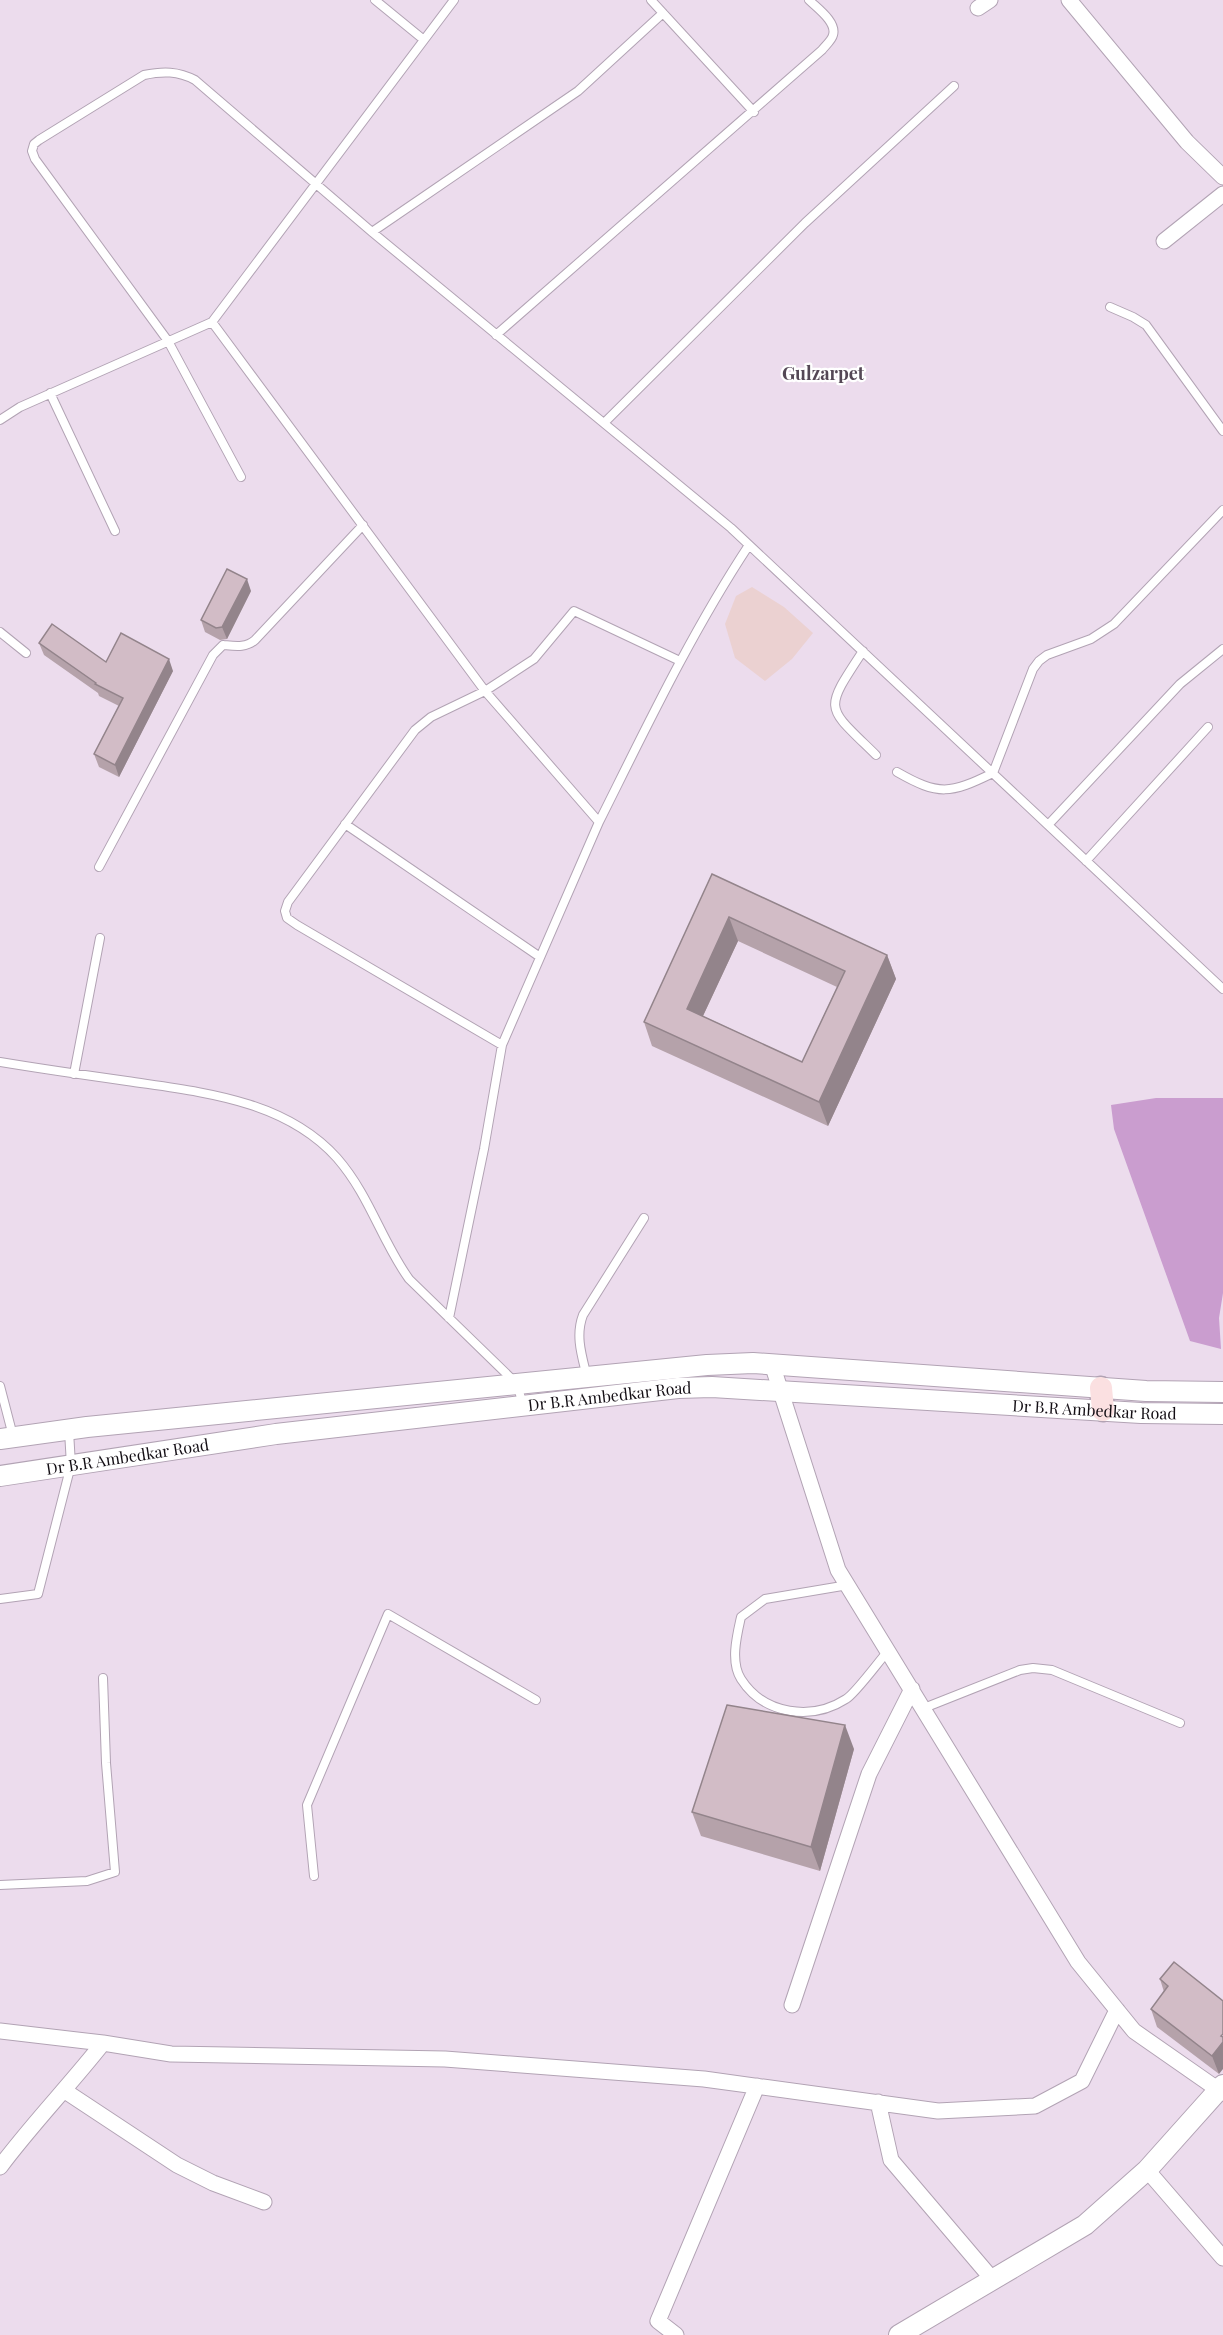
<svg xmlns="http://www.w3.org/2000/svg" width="1223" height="2335" viewBox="0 0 1223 2335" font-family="'Playfair Display',serif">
	<rect width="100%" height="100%" fill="#ecdced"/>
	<path fill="#ebd1d1" d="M752,587L784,607L813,633L792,659L765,681L735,658L725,624L736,596Z"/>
	<path fill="#ca9dcf" d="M1156,1098H1223V1293L1219,1318L1221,1349L1190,1341L1114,1129L1111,1105Z"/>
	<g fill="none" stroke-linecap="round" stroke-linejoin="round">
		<defs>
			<path id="service" d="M375,0L424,40
				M651,0L754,112
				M372,232L578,91L663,13
				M1110,307L1133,317L1146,325L1223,431
				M496,335L822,50C825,46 832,40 833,35C837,22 817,8 809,0
				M50,393L115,531
				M0,420L20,407L212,322
				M604,423L805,223L954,86
				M241,477L168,341L35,159L32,151L34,144L39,140L144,75C163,71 178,71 195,80L372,232L731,528L1048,825
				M0,632L26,653
				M1223,649L1180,684L1048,825L1223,989
				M863,651C823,712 825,705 876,755
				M897,772C939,796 950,794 993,773L1033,669L1039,661L1047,655L1091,639L1114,624L1223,510
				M599,822C646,728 691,633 749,545
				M345,824L540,957
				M1086,861L1208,727
				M99,867L213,655L223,645C235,646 246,648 255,640L363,525
				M502,1045L297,925L287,918L285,911L288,902L415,730L431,717L485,691L534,659L574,611L680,661
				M0,1062C42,1069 84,1075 127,1081C200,1092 284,1099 337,1158C370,1196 381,1240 409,1279L517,1384L523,1405
				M74,1074L100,938
				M449,1318L484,1149L502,1045L599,822L485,691L212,322L454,0
				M587,1377C582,1356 575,1336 583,1315L644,1218
				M0,1386L13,1436
				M848,1585L765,1599L741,1617C737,1635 730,1662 741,1679C764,1715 812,1721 846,1699C855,1694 879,1661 888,1651
				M0,1599L38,1594L71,1465L69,1431
				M924,1708L1020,1670L1033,1668L1052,1670L1180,1723
				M314,1876L307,1805L388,1614L536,1700
				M0,1885L87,1881L115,1872L106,1763L103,1678"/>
			<path id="minor" d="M1069,0L1187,142L1223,177
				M978,8L990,0
				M1164,241L1223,194
				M772,1364L838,1570L1078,1962L1134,2031L1223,2093
				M792,2005L869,1774L912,1689
				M0,2031L103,2043L171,2054L445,2059L704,2079L938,2111L1035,2106L1082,2081L1117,2010
				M65,2091L177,2165L213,2183L264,2202
				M878,2102L891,2160L993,2280
				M0,2167C32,2124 70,2085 103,2043
				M1147,2170L1223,2258
				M676,2335L658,2321L757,2086"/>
			<g id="tertiary">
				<path d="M0,1439L87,1427L707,1365L753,1363L1146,1391L1223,1392"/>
				<path id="s1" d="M0,1476L276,1434L678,1388L712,1387L1141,1413L1223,1414"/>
				<path d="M899,2335L1085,2225L1147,2170L1223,2085"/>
			</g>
			<path id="secondary" d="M1101,1388L1103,1410"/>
		</defs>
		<use href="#service" stroke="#b2a3b4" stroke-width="10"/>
		<use href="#minor" stroke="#b2a3b4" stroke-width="17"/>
		<use href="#tertiary" stroke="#b2a3b4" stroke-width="22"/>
		<use href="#secondary" stroke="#b2a3b4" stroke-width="25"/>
		<use href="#service" stroke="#fff" stroke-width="8"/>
		<use href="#minor" stroke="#fff" stroke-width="15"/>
		<use href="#tertiary" stroke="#fff" stroke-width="20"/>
		<use href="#secondary" stroke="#fbe0e1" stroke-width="22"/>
	</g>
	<path fill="#b5a2aa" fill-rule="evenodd" d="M251,591L227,639L220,640L205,632L201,620Z
		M39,643L106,662L173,671L119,777L99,767L94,754L119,706L99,696L98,693L44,655Z
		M712,874L887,955L896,979L828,1126L652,1046L644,1022ZM738,941L837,987L802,1062L703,1016Z
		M854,1749L820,1871L701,1836L692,1812Z
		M1160,1979L1223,2001L1219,2074L1157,2027L1151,2009L1164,1992Z"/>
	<path fill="#93848b" d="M247,579L251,591L227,639L222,627Z
		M169,659L173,671L119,777L115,765Z
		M729,917L738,941L695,1033L687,1009Z
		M887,955L896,979L828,1126L819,1102Z
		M845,1725L854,1749L820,1871L811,1847Z
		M1223,2042V2069L1219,2074L1212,2056Z"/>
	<path fill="#d2bcc6" stroke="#93848b" stroke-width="1.5" fill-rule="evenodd" d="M227,569L247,579L222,627L216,628L201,620Z
		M52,624L106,662L121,633L169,659L115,765L94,754L123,698L95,684L96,683L39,643Z
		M712,874L887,955L819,1102L644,1022ZM729,917L845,971L802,1062L687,1009Z
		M727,1705L845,1725L811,1847L692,1812Z
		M1174,1962L1223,2001V2034L1221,2036L1223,2037V2042L1212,2056L1151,2009L1168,1986L1160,1979Z"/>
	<g text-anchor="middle" stroke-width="4.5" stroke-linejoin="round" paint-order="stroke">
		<g font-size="16" fill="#130e14" stroke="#fff">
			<text dy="6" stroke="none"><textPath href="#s1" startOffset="615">Dr B.R Ambedkar Road</textPath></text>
			<text dy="6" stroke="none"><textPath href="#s1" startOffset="1101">Dr B.R Ambedkar Road</textPath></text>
			<text dy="6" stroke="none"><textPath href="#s1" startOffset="129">Dr B.R Ambedkar Road</textPath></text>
		</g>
		<g font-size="18" font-weight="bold" fill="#544755" stroke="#fff">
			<text x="823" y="380">Gulzarpet</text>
		</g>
	</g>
</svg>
